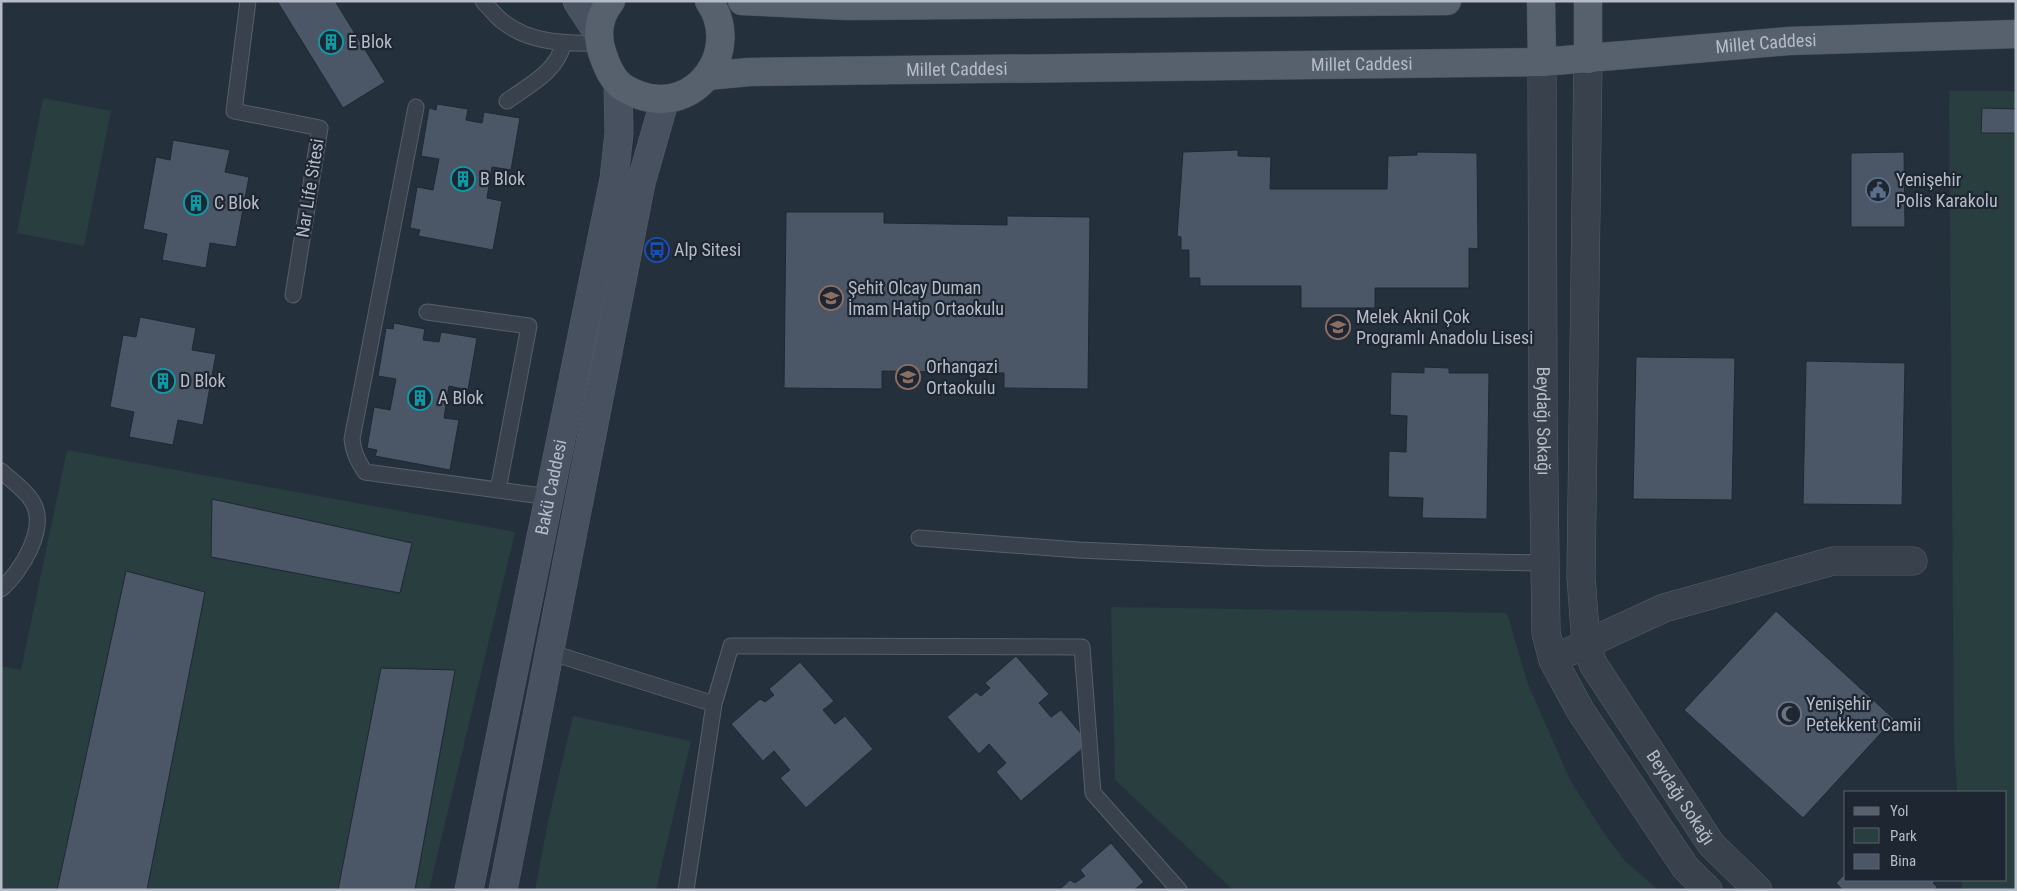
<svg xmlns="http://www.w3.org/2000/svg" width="2017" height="891" viewBox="0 0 2017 891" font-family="'Roboto Condensed',sans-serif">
	<rect width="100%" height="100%" fill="#25303d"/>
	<path fill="#283e3f" d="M1949,91H2016V890H1960L1962,887V880H2006V792H1957L1954,741Z
		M43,98L111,111L84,246L17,233Z
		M67,450L515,532L429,890H1V666L21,670Z
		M1111,607L1507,613L1528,684L1570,780L1602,830L1625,861L1658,890H1233L1115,780Z
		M573,716L691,741L656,890H535L549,817Z"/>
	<path fill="#4b5766" stroke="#202834" d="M277,1H335L385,82L343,108Z
		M437,104L468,109L466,120L482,123L484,112L520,118L511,170L492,167L487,198L502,201L493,250L418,236L420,230L410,228L417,187L433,190L439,159L421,156L429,108L436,110Z
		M1982,108L2016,109V133H1981Z
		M173,140L230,150L225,172L249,177L236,247L210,243L206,268L162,260L167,234L143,229L156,157L170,160Z
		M1238,150V156L1271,157L1270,189H1387L1388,156L1417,155V152L1477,153L1478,249L1469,248V288H1375V308H1301V286H1200V278H1189V250H1181V237L1177,236L1183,152Z
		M1904,152L1905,227H1851V153Z
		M786,212H884V223L1007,225V216L1090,217L1088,389L1004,388V373L882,371V389L784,388Z
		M140,317L196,328L192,350L216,354L203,425L178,420L173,445L129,437L134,412L110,407L123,335L136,337Z
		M394,323L425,329L423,340L439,342L441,332L477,338L468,390L449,386L444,418L459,420L450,470L375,456L377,450L367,448L374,407L390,410L396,379L378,376L386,328L393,329Z
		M1636,357L1735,358L1732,500L1633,499Z
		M1806,361L1905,363L1902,505L1803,504Z
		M1424,367L1449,368V373H1489L1487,519L1422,518L1423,498L1388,497L1389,451L1406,452L1407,416L1390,415L1391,372L1424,373Z
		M212,499L412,543L400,593L211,557Z
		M126,571L205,592L147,890H57Z
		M1776,611L1894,719L1803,818L1684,710Z
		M1016,656L1049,694L1039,703L1051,717L1061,710L1089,743L1021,801L996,772L1006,763L989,744L979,754L947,717L976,692L981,696L990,688L985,683Z
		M800,662L834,701L823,710L835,724L845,716L873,749L806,808L780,778L790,770L774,751L763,761L731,724L760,699L765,702L774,695L769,689Z
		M381,668L455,670L415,890H338Z
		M1111,843L1144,882L1134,890H1059L1070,880L1075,883L1085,876L1080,870Z
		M1846,873V880H1936L1933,883L1937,887L1935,890H1843L1836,883Z"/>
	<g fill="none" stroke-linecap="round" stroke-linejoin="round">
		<defs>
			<path id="lane" d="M248,1L234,111L320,128L293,295
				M483,1C489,8 495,15 502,21C529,43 566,44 599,43
				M507,101C528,86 558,71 563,44
				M416,107L352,439C353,452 358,461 365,472L549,497
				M427,312L529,326L498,490
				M1,471C11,480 25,490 32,501C49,527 21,572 1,589
				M919,538L1078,550L1265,558L1545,563
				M549,652L714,704L686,890
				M714,704L731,646L1082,647L1093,793L1179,890"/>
			<g id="street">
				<path id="s1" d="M1588,59L1581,577L1586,643L1593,664L1711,844L1758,890"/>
				<path id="s2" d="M1542,62L1543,414L1546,633L1553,660L1580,710L1685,867L1708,890"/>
				<path d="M1571,651L1664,608L1833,561H1913"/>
			</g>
			<g id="secondary">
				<path d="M577,1L598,33"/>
				<path id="s3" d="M469,890L614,179L619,133L618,83"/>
				<path d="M503,890L641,183L665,99"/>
			</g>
			<g id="primary">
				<path d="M611,1C598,17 596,36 603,55C606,64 610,74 617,82C622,88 631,92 639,95C696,116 743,50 709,1"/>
				<path d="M742,1L847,6L1447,1"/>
				<path d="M1541,1L1542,62"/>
				<path d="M1588,59V1"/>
				<path id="s4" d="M707,76L749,72L1542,62L1789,41L2016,34"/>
			</g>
		</defs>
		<use href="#lane" stroke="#575f6b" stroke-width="17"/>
		<use href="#street" stroke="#575f6b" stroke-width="29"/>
		<use href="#secondary" stroke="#575f6b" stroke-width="29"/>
		<use href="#primary" stroke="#454d59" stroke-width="29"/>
		<use href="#lane" stroke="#39414d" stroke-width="15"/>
		<use href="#street" stroke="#39414d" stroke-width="28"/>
		<use href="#secondary" stroke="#475160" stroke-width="28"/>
		<use href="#primary" stroke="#57606d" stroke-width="28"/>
	</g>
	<defs>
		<symbol id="building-ring" viewBox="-11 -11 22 22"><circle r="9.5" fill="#1e2632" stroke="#0f9aa8" stroke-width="1.5"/><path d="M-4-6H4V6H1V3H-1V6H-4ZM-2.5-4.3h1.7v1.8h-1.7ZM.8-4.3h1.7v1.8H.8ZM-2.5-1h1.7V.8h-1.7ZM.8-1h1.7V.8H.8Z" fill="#0f9aa8"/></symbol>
		<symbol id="civic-ring" viewBox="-11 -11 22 22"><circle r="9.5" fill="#1e2632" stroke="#5c6f8a" stroke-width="1.5"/><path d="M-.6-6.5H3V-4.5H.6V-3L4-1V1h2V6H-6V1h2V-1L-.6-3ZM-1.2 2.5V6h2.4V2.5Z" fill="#5c6f8a"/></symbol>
		<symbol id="bus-ring" viewBox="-11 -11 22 22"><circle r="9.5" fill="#1e2632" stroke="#1a4fb4" stroke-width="1.5"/><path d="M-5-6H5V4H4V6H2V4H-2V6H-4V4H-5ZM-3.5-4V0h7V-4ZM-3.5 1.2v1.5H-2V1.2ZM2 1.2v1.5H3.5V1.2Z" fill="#1a4fb4"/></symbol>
		<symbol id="school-ring" viewBox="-11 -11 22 22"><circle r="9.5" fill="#1e2632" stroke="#8d6e63" stroke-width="1.5"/><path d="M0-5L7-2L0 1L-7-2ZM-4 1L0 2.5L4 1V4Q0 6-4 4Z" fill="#8d6e63"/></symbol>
		<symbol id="mosque-ring" viewBox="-11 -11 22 22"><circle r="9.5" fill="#1e2632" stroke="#6b7280" stroke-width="1.5"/><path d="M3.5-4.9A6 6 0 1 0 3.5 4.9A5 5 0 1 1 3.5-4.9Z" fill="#6b7280"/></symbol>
	</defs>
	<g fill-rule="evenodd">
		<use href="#building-ring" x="317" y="28" width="28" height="28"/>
		<use href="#building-ring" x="449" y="165" width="28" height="28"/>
		<use href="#civic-ring" x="1864" y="176" width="28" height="28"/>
		<use href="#building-ring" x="182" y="189" width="28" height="28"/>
		<use href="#bus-ring" x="643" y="236" width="28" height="28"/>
		<use href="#school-ring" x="817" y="284" width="28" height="28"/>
		<use href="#school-ring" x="1324" y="313" width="28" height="28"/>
		<use href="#school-ring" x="894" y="363" width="28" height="28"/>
		<use href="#building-ring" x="149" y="367" width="28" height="28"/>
		<use href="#building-ring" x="406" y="384" width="28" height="28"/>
		<use href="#mosque-ring" x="1775" y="700" width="28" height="28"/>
	</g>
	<g text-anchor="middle" stroke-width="4.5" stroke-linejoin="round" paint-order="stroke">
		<g font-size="18" fill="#b5bcc8" stroke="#1e2632" text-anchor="start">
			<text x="348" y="48">E Blok</text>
			<text x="480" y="185">B Blok</text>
			<text x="1896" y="186">Yenişehir<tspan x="1896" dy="21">Polis Karakolu</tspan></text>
			<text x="214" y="209">C Blok</text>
			<text x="674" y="256">Alp Sitesi</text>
			<text x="848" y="294">Şehit Olcay Duman<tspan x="848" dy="21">İmam Hatip Ortaokulu</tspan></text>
			<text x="1356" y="323">Melek Aknil Çok<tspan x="1356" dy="21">Programlı Anadolu Lisesi</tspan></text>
			<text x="926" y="373">Orhangazi<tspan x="926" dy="21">Ortaokulu</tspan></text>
			<text x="180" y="387">D Blok</text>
			<text x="438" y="404">A Blok</text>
			<text x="1806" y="710">Yenişehir<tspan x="1806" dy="21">Petekkent Camii</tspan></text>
		</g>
		<g font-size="18" fill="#b5bcc8" stroke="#1e2632">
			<text dy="6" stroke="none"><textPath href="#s4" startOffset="1060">Millet Caddesi</textPath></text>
			<text dy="6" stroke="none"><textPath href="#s4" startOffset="655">Millet Caddesi</textPath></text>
			<text dy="6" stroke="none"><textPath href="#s4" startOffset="250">Millet Caddesi</textPath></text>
			<text transform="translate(310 188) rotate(-81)" y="6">Nar Life Sitesi</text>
			<text dy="6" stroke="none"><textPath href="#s2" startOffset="359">Beydağı Sokağı</textPath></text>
			<text dy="6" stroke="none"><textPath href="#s3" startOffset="411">Bakü Caddesi</textPath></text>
			<text dy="6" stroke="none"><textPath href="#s1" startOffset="766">Beydağı Sokağı</textPath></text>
		</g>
	</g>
	<rect width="2017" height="891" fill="none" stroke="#b5bcc8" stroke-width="5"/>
	<rect x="1844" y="791" width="162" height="90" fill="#1e2632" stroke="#5a626e"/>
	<rect x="1854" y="807" width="25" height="8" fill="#57606d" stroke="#5a626e"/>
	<text x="1890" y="816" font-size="15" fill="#b5bcc8">Yol</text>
	<rect x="1854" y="828" width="25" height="15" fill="#283e3f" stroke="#5a626e"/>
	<text x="1890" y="841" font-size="15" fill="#b5bcc8">Park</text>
	<rect x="1854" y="854" width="25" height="15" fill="#4b5766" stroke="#5a626e"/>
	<text x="1890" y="866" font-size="15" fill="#b5bcc8">Bina</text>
</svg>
